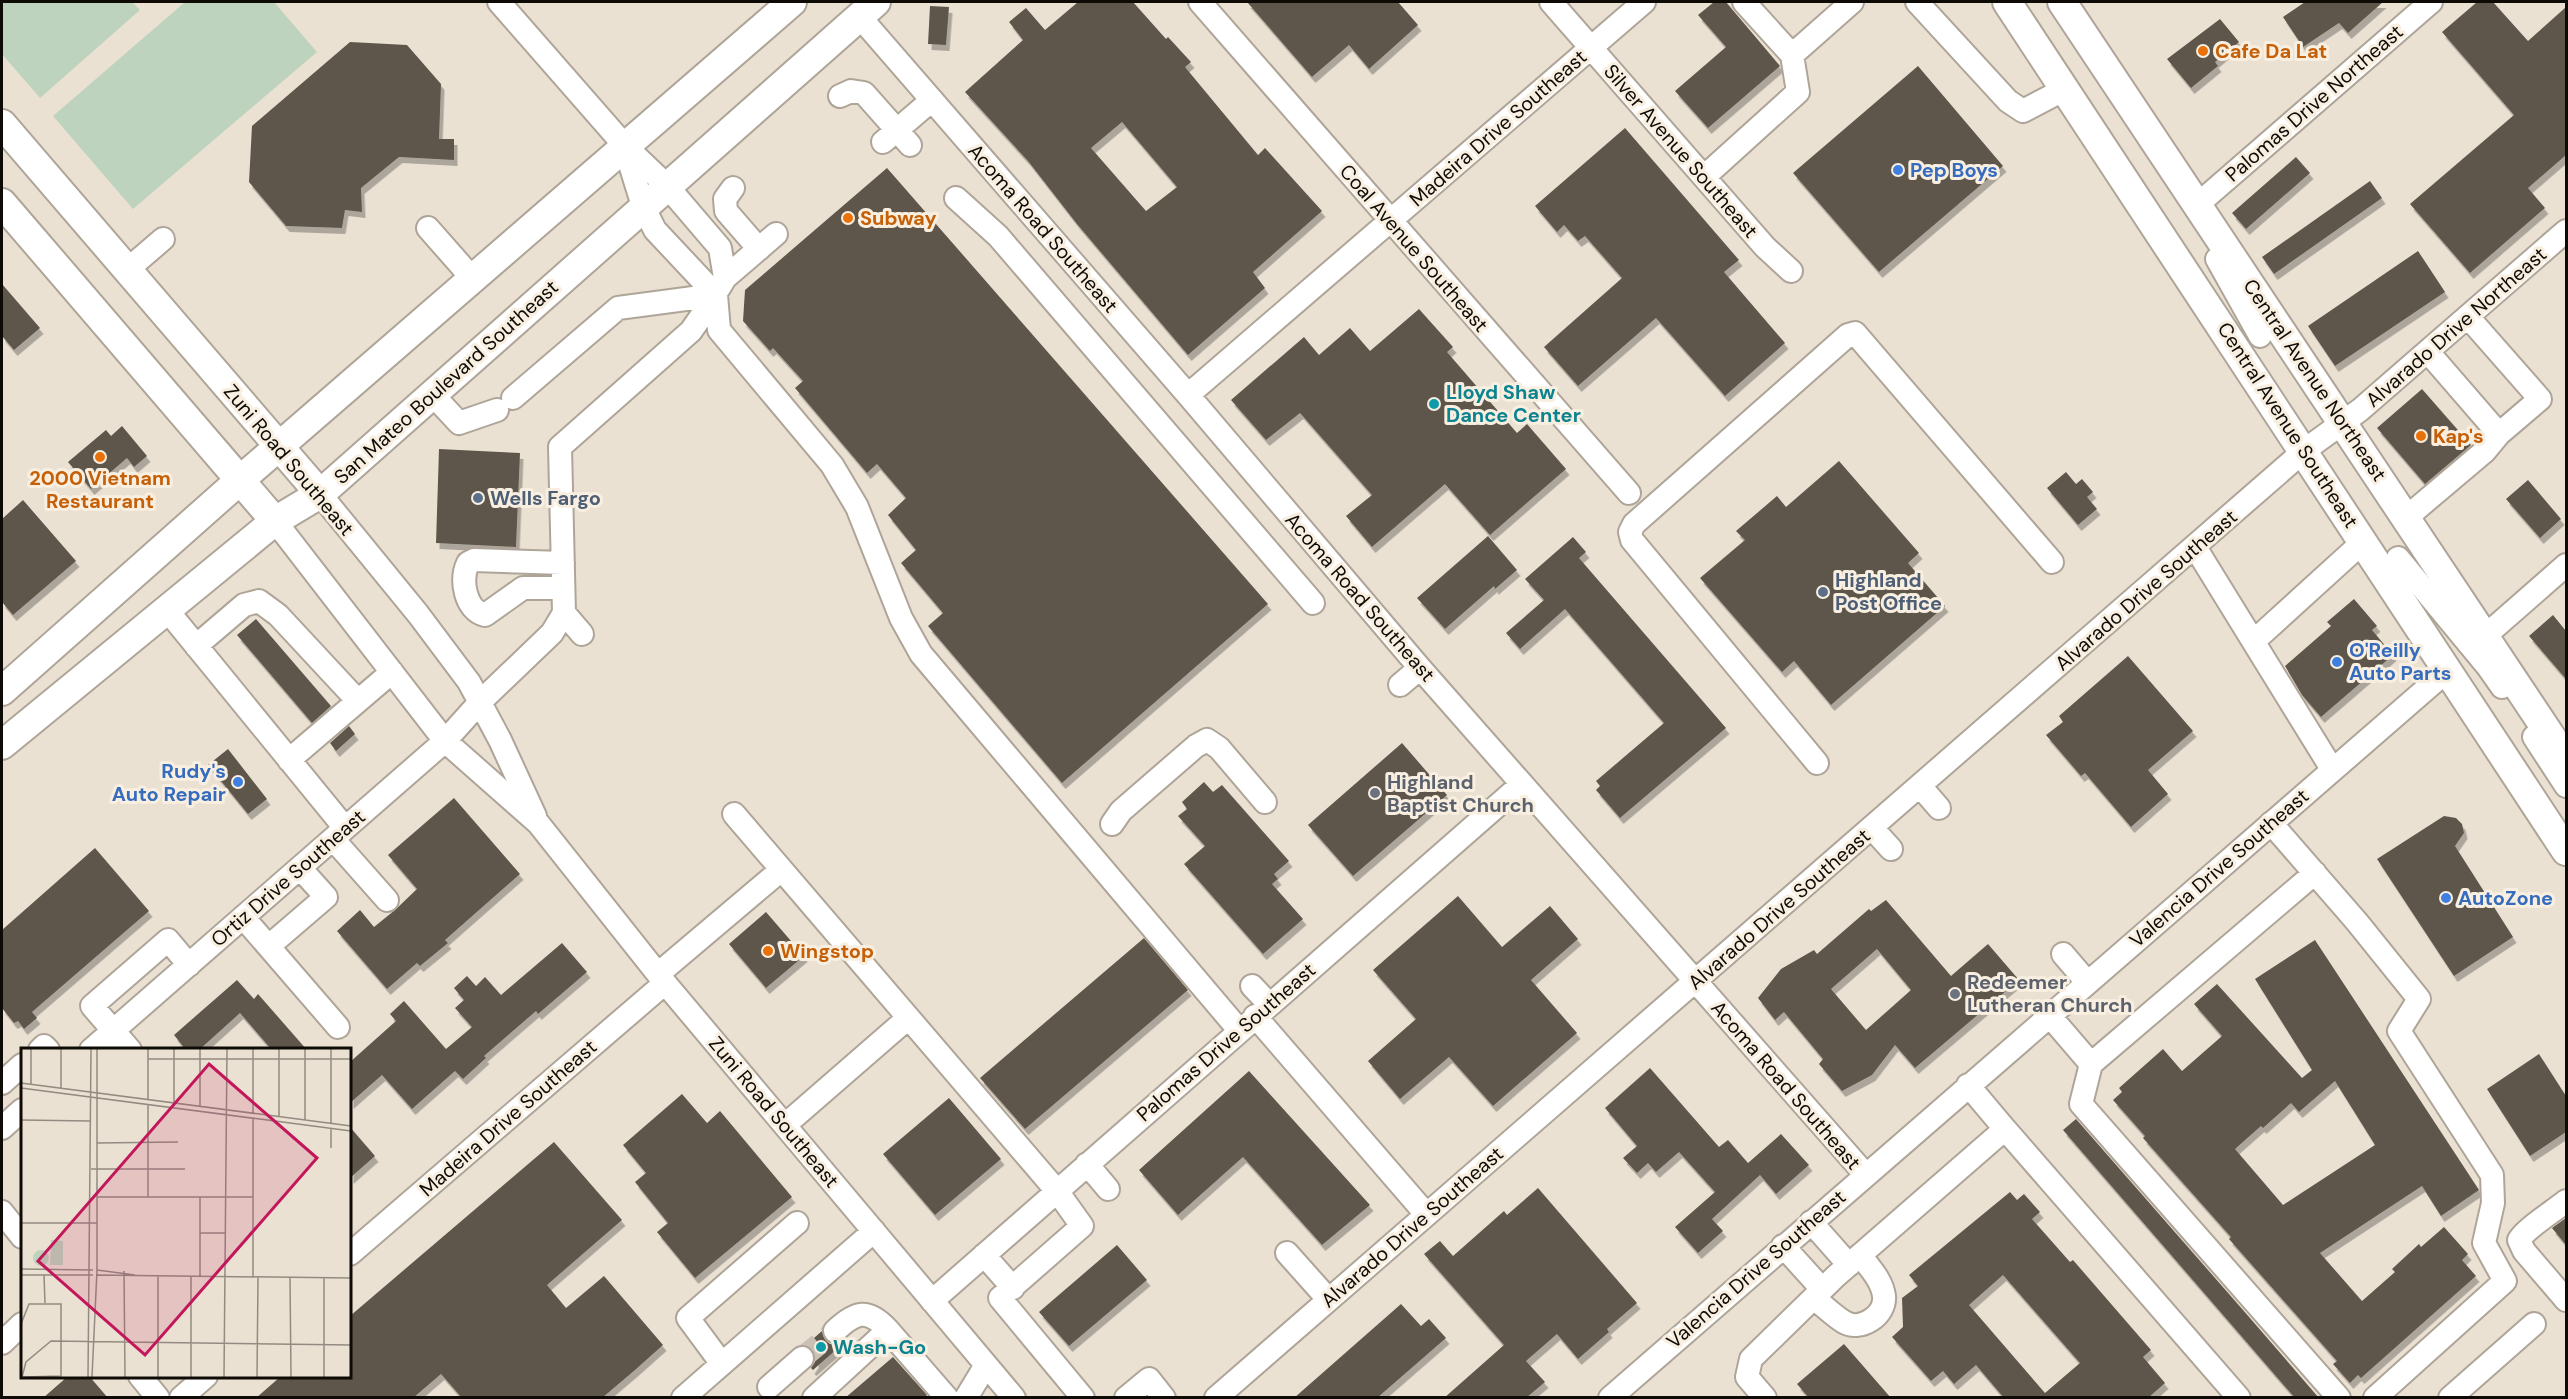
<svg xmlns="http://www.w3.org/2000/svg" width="2568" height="1399" viewBox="0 0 2568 1399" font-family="'DM Sans',sans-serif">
	<defs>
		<filter id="shadow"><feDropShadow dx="3.5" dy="6" stdDeviation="0" flood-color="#0004"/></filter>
	</defs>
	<rect width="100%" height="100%" fill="#ebe1d3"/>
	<path fill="#bed3bd" d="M2,2H132L140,10L40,98L2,54Z
		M185,2H274L317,52L133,209L53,116Z"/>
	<path fill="#5f574b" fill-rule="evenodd" filter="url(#shadow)" d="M1078,2H1133L1166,39L1168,37L1191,62L1185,67L1258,155L1265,148L1322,211L1253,272L1265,288L1188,355L1077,224L1028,161L965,92L1023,40L1009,22L1026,8L1045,30ZM1122,122L1177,187L1146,211L1091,148Z
		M1247,2H1398L1418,25L1369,69L1349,45L1312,77Z
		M1714,2H1726L1780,66L1708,128L1675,91L1726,47L1698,15Z
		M2305,2H2383L2348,33L2339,23L2303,47L2283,17Z
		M2477,2H2493L2528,41L2566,7V155L2528,188L2545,208L2470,273L2410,204L2514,115L2442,32Z
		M930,6L949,7L946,45L928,44Z
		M2220,19L2239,42L2215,62L2218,66L2191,88L2167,59Z
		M350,42L407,45L441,84L439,139H454V160L399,157L361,188L362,212L345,210L342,228L286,226L249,182L252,126Z
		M1918,66L2003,166L1879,272L1793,173Z
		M1625,128L1739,260L1724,272L1785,343L1725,396L1656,318L1578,386L1544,347L1622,278L1585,236L1578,241L1564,225L1557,232L1535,206Z
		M2296,157L2310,173L2246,229L2232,213Z
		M887,168L1268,604L1062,783L928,626L943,613L901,563L916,550L888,515L906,498L877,464L867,473L795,388L803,381L773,348L770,351L743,321L745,290Z
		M2370,181L2382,198L2274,274L2262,257Z
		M2418,251L2445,292L2335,366L2308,326Z
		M2,284L40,328L14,350L2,336Z
		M1419,309L1453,347L1447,352L1517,433L1527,424L1566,469L1490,535L1445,484L1372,547L1346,516L1372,495L1300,413L1266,440L1231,400L1304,337L1319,355L1350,328L1370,351Z
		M2422,389L2471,445L2425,484L2377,428Z
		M122,426L147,456L134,467L127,458L91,489L68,462L106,430L111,436Z
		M439,449L520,453L516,547L436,543Z
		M1839,461L1919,553L1908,563L1945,606L1831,705L1794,661L1782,672L1700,578L1745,540L1736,531L1777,496L1786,507Z
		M2066,472L2076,484L2082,479L2093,492L2087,497L2097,509L2078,525L2047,488Z
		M2528,480L2561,519L2540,538L2506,499Z
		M23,500L76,561L13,615L2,602V519Z
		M1488,536L1517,570L1495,589L1494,586L1445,629L1417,598Z
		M1573,537L1586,552L1579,558L1726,728L1620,818L1596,790L1600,786L1596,781L1664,723L1565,609L1520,649L1506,633L1544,600L1525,579Z
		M2354,599L2377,626L2372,630L2393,655L2321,717L2302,695L2285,666L2331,626L2327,622Z
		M2553,615L2566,631V679L2529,636Z
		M256,619L331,706L312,723L237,635Z
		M2128,656L2193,731L2148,770L2168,794L2131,827L2085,773L2081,776L2046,735L2063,722L2059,716Z
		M349,726L355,734L336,751L330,743Z
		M1402,743L1447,795L1353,876L1308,825Z
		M228,749L267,799L248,814L208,765Z
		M1204,782L1213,792L1222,785L1289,861L1274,874L1278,879L1272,884L1303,919L1263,954L1184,864L1205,846L1178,816L1187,809L1182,802Z
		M454,798L520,874L445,940L448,943L420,966L417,963L387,989L337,931L360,910L374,927L395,910L417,889L388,855Z
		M2444,816L2456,818L2462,824L2464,833L2455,846L2513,937L2454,976L2377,859Z
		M95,848L149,911L32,1012L37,1018L24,1029L18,1021L14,1023L2,1008V930Z
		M1458,896L1502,947L1550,906L1578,939L1531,980L1577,1033L1493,1106L1449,1057L1400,1099L1368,1061L1416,1019L1373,970Z
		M1886,900L1951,976L1988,944L2019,980L1915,1068L1895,1045L1872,1075L1842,1091L1819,1064L1823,1059L1784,1012L1775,1020L1758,998L1781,969L1814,950L1817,954L1869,909L1871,911ZM1877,949L1911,990L1866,1030L1831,989Z
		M766,912L804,956L766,988L729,944Z
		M1144,938L1188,990L1025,1129L980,1078Z
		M2315,940L2479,1190L2441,1216L2422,1186L2320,1253L2362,1301L2395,1272L2392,1269L2419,1244L2421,1247L2444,1227L2468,1254L2462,1260L2476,1276L2361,1378L2358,1375L2350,1383L2333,1364L2337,1361L2229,1239L2231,1237L2143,1138L2145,1136L2113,1100L2122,1092L2119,1088L2163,1049L2182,1071L2222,1036L2194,1004L2217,984L2302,1078L2312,1070L2255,979ZM2335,1081L2375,1145L2283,1205L2235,1149L2261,1126L2263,1128L2291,1103L2299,1112Z
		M562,943L587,972L538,1014L536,1011L484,1056L486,1058L463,1079L455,1071L412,1109L382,1075L350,1103V1062L396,1021L390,1014L404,1001L446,1049L472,1027L455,1008L464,1000L454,988L467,976L476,986L485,977L501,995Z
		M237,980L254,999L258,994L307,1050H272L240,1013L199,1050H186L174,1035Z
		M2539,1054L2566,1096V1132L2530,1156L2487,1089Z
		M1650,1068L1719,1147L1728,1140L1748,1163L1781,1134L1809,1165L1776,1194L1760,1175L1712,1219L1723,1231L1698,1253L1675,1227L1715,1192L1679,1152L1656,1172L1648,1163L1637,1173L1623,1158L1637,1146L1605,1108Z
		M1249,1071L1370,1205L1322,1245L1243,1157L1178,1215L1139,1170Z
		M682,1094L707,1123L720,1111L792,1197L695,1278L657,1232L668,1223L635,1182L646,1173L623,1145Z
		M949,1098L1001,1159L935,1215L883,1154Z
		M2076,1119L2243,1310L2319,1398H2295L2063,1130Z
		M350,1127L375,1156L350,1178Z
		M554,1142L622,1220L547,1285L566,1308L604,1276L663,1345L635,1370L602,1398H462L441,1374L413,1398H256L280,1377H350V1316Z
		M1538,1188L1637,1303L1607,1329L1609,1332L1578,1359L1557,1334L1526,1361L1545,1382L1526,1398H1444L1504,1345L1424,1254L1440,1241L1453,1256L1504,1211L1507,1215Z
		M2010,1192L2017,1200L2024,1194L2040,1212L2032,1219L2070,1262L2073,1260L2151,1350L2143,1357L2165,1383L2148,1398H2004L1976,1365L1954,1384L1943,1371L1931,1381L1892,1337L1903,1327L1902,1298L1918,1286L1909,1275ZM2003,1275L2080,1363L2045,1393L1969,1305Z
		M2566,1218V1245L2552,1228Z
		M1117,1245L1147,1280L1069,1346L1039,1312Z
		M1401,1304L1421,1326L1429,1319L1446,1338L1377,1398H1294Z
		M822,1331L825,1340L830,1344L845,1342L813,1370L811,1368L815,1362V1355L812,1349L806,1345Z
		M1844,1344L1891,1398H1809L1797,1384Z
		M893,1357L927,1395L924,1398H845Z
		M67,1377H90L108,1398H43Z"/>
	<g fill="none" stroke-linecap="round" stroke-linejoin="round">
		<path stroke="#cac1b4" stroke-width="22" stroke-dasharray="22 11" stroke-linecap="butt" d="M802,1358L835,1331"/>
		<defs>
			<path id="minor" d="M499,2L625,146L667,186L720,248L725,278
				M1200,2L1629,493
				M1551,2L1765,247L1791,271
				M1744,2L1792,55L1852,2
				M1917,2L2008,101L2023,111L2065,89
				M859,16L1188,395L1420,668L1865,1174
				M840,96L851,91L864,93L910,145
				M883,142L932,100
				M625,148L643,206L655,230L716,295
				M1704,177L1798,92L1792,55
				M733,188L725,199L726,211L759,249
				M956,198L998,236L1313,603
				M2197,205L2431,2
				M428,228L472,278
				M2217,259L2260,336
				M127,270L163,239
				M719,288L725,278L776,234
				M2428,352L2499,434
				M432,394L459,423L497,410
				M1188,395L1644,2
				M513,398L618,308L716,295
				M320,494L418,614L469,682L500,740L535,816
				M2407,517L2485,451L2499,434L2540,399L2468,317
				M275,521L445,741L538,823L665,983L1014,1398
				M2195,547L2332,769
				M2398,558L2488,667L2502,687
				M563,563L474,560L468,563C460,580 465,610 485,615L523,588H563
				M167,610L345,828
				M564,613L582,634
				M2485,636L2566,565
				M2254,641L2364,541
				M196,646L244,605L259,601L278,615L358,701
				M1400,685L1420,668
				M2534,737L2566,786
				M289,760L392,672
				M1817,763L1632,540L1630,532L1634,524L1848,335L1855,333L2052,562
				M1920,786L1939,808
				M734,814L1057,1191L1082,1226L1000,1298L1083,1398
				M2271,823L2357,922L2419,999L2399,1031L2492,1175L2493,1203L2484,1243L2505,1281L2375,1398
				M1112,824L1121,811L1196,746L1207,740L1219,748L1265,802
				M1872,828L1891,849
				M333,839L387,900
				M243,917L338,1027
				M269,946L326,897L300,868
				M2063,954L2087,982
				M658,974L781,870
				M1252,986L1269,1004
				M2049,1015L2091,1064L2081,1104L2339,1398
				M1255,1016L1426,1214
				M40,1050L44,1046L48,1050
				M91,1050L445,741L480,702L552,633L564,613L560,447L691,331L716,295L719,330L832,465L857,507L901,618L921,654L1239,1030
				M130,1050L92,1006L168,940L189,965
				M2091,1064L2315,873
				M2,1083L22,1065
				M1968,1085L2005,1129
				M785,1125L907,1019
				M2,1128L22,1110
				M1087,1164L1108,1189
				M2566,1201C2554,1211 2525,1229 2519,1240L2524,1251L2566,1300
				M2,1212L22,1237
				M1811,1222L1849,1265
				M1783,1246L1822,1289
				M1287,1253L1328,1299
				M350,1254L665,983
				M984,1255L1013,1288
				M1815,1299C1824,1306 1834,1316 1844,1322C1861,1332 1886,1315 1884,1296C1882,1280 1869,1267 1860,1255
				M932,1301L1522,784
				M835,1331C856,1311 868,1308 888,1330
				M2,1343L22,1324
				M722,1364L688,1318L797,1223
				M140,1376L158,1398
				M769,1387L802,1358
				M181,1398L206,1376
				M683,1398L874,1231
				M814,1398L888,1330L947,1398
				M966,1398L986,1365
				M1126,1398L1149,1379L1164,1398
				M1216,1398L2305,450L2360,410L2566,231
				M1610,1398L2448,670
				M1765,1398L1747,1377L1751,1359L1836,1276L2005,1129L2239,1398
				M2450,1398L2534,1324"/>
			<path id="major" d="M2007,2L2566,851
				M2062,2L2566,759
				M2,124L320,494
				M2,203L275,521
				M2,691L239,481L792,2
				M2,745L275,521L320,494L876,2"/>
		</defs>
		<use href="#minor" stroke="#aea598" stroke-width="26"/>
		<use href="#major" stroke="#aea598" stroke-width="32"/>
		<use href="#minor" stroke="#fff" stroke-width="22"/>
		<use href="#major" stroke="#fff" stroke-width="28"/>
	</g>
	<g fill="#e8710a" stroke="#f8efe0" stroke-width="2">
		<circle cx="2203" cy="51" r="6"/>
		<circle cx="848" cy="218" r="6"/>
		<circle cx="2421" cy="436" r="6"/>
		<circle cx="100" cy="457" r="6"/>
		<circle cx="768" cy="951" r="6"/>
	</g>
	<g fill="#3f7fe0" stroke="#f8efe0" stroke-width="2">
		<circle cx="1898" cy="170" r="6"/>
		<circle cx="2337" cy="662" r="6"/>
		<circle cx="238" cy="782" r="6"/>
		<circle cx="2446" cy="898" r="6"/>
	</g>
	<g fill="#0f9aa8" stroke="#f8efe0" stroke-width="2">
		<circle cx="1434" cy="404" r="6"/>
		<circle cx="821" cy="1347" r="6"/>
	</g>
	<g fill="#5c6f8a" stroke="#f8efe0" stroke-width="2">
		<circle cx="478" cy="498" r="6"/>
		<circle cx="1823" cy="592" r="6"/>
	</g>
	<g fill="#6b7280" stroke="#f8efe0" stroke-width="2">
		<circle cx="1375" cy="793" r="6"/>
		<circle cx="1955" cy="994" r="6"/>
	</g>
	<g text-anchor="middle" stroke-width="6" stroke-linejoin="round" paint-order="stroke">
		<g font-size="20" font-weight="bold" fill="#c56008" stroke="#f8efe0" text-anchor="start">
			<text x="2215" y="58">Cafe Da Lat</text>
			<text x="860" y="225">Subway</text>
			<text x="2433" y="443">Kap's</text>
			<text x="100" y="485" text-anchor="middle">2000 Vietnam<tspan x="100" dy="23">Restaurant</tspan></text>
			<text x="780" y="958">Wingstop</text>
		</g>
		<g font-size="20" fill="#0e0b07" stroke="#f8efe0">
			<text transform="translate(2314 103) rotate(-41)" y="7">Palomas Drive Northeast</text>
			<text transform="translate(1498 128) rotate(-41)" y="7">Madeira Drive Southeast</text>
			<text transform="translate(1681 151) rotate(49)" y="7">Silver Avenue Southeast</text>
			<text transform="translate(1043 228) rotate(49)" y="7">Acoma Road Southeast</text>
			<text transform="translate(1414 248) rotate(49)" y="7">Coal Avenue Southeast</text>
			<text transform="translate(2456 327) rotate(-41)" y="7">Alvarado Drive Northeast</text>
			<text transform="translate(2315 380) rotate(56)" y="7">Central Avenue Northeast</text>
			<text transform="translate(446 382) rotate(-42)" y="7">San Mateo Boulevard Southeast</text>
			<text transform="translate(2288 425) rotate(57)" y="7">Central Avenue Southeast</text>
			<text transform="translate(289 460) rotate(50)" y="7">Zuni Road Southeast</text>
			<text transform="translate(2146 590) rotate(-41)" y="7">Alvarado Drive Southeast</text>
			<text transform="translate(1360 597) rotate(49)" y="7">Acoma Road Southeast</text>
			<text transform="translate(2219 868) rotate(-41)" y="7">Valencia Drive Southeast</text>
			<text transform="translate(288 878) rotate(-41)" y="7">Ortiz Drive Southeast</text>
			<text transform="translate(1779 909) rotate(-41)" y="7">Alvarado Drive Southeast</text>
			<text transform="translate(1226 1042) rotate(-41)" y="7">Palomas Drive Southeast</text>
			<text transform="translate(1786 1085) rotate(49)" y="7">Acoma Road Southeast</text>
			<text transform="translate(774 1112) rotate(50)" y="7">Zuni Road Southeast</text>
			<text transform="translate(508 1118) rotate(-41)" y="7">Madeira Drive Southeast</text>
			<text transform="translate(1412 1227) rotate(-41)" y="7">Alvarado Drive Southeast</text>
			<text transform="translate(1756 1269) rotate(-41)" y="7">Valencia Drive Southeast</text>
		</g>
		<g font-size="20" font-weight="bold" fill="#366cbe" stroke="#f8efe0" text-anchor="start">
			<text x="1910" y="177">Pep Boys</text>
			<text x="2349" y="657">O'Reilly<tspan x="2349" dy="23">Auto Parts</tspan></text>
			<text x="226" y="778" text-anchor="end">Rudy's<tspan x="226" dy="23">Auto Repair</tspan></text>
			<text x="2458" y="905">AutoZone</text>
		</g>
		<g font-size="20" font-weight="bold" fill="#0d838f" stroke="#f8efe0" text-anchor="start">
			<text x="1446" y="399">Lloyd Shaw<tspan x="1446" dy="23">Dance Center</tspan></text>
			<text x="833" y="1354">Wash-Go</text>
		</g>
		<g font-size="20" font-weight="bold" fill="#4e5e75" stroke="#f8efe0" text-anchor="start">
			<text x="490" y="505">Wells Fargo</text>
			<text x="1835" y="587">Highland<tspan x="1835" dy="23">Post Office</tspan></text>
		</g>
		<g font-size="20" font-weight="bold" fill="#5b616d" stroke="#f8efe0" text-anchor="start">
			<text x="1387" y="789">Highland<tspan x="1387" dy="23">Baptist Church</tspan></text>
			<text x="1967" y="989">Redeemer<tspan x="1967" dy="23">Lutheran Church</tspan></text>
		</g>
	</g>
	<g transform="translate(21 1048)">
		<rect width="330" height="330" fill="#ebe1d3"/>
		<path d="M30,192L42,193V217H29ZM12 210a8 8 0 1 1 16 0a8 8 0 1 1-16 0Z" fill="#bed3bd"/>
		<path fill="none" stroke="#938b81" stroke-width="1.5" d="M40,1V40M179,1V59M284,1V72M127,11H330M0,35L330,78M10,36V1M0,40L330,83M127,51V1M153,55V1M232,65V1M258,69V1M232,70V229M0,72L70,73M310,75V1M310,80V100M76,95L157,94M70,121H164M76,149H232M127,149V56M179,149V228M0,175H76M179,185H205M0,221L72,222M76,222L114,227M103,223L104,329M0,227H72M23,227L24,255M75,227L330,230M170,229V329M269,230L270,329M303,230V329M0,276L8,256H40V328L2,329M1,329L5,314L30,293L330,297M67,329L70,1M71,329L76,222V1M137,329V228M203,329L206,1M236,329L237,229"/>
		<path fill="#c2185b" fill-opacity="0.15" stroke="#c2185b" stroke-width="3" d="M188,16L296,110L124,307L17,213Z"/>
		<rect width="330" height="330" fill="none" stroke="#0e0b07" stroke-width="3"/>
	</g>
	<rect width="2568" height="1399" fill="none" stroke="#0e0b07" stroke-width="6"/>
</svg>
